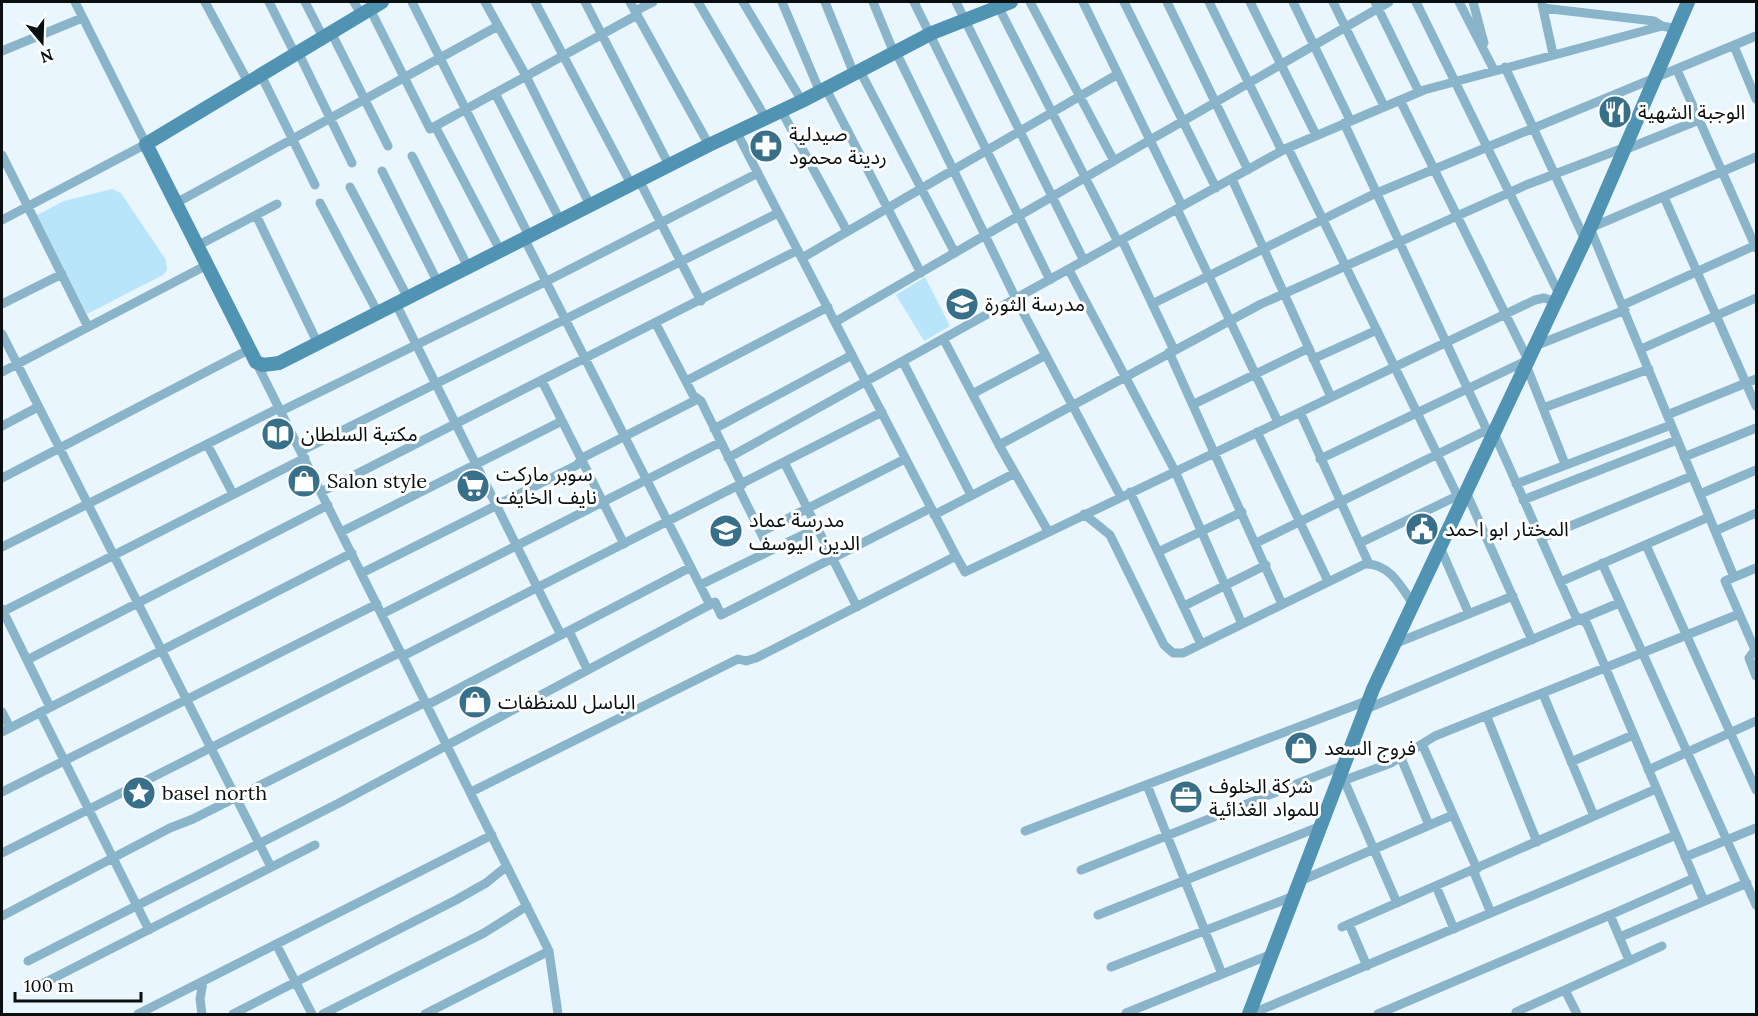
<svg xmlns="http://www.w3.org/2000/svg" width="1758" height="1016" viewBox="0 0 1758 1016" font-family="Lora,'Noto Sans Arabic',serif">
	<rect width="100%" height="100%" fill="#e9f6fd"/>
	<path fill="#b9e5fb" d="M112,189L121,193L166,260L167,270L163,275L87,314L37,215L64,201Z
		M925,277L950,326L924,341L896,295Z"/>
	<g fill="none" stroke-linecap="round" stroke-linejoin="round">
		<path stroke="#89b4c9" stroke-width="9" d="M205,2L248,82
			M269,2L295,54
			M305,2L323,37
			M354,2L361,14
			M412,2L529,236
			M485,2L526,76L590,205
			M535,2L631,184
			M585,2L669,165
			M630,2L709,145
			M698,2L765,117
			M743,2L802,101
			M782,2L820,92
			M825,2L854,74
			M873,2L894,53
			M914,2L1050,280
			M956,2L1084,261
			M1030,2L1114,161
			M1083,2L1182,206
			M1124,2L1216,188
			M1167,2L1248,170
			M1209,2L1282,151
			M1250,2L1316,135
			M1293,2L1350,120
			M1333,2L1384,106
			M1375,2L1419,92
			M1416,2L1560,296
			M1459,2L1494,70
			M1473,2L1484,43
			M997,4L1118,242
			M1542,4L1553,54
			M1543,8L1654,21L1662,26
			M370,9L430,129L637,15L639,9L653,2
			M331,32L388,146
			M1734,46L1756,99
			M2,51L82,18
			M298,52L352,163
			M896,52L1016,299L1121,497
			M1505,67L1585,240
			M1677,70L1756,248
			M860,71L955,253
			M261,75L315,185
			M826,89L921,273
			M495,93L560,220
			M781,110L847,231
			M1344,123L1491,439
			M435,126L500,250
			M736,131L956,556
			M1288,148L1461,503
			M1624,150L1699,120
			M2,155L88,327
			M412,156L468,267
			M382,171L438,283
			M1232,179L1331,397
			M639,180L701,301
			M350,187L408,298
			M1664,197L1756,406
			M176,203L498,26
			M320,203L378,313
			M1177,209L1278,422
			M256,215L318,344
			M2,220L146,144L75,2
			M524,238L710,605
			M1122,240L1174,350
			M197,246L277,204
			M802,258L1118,74
			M1069,270L1175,471L1242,624
			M2,304L62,274
			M396,304L561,635
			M1152,304L1372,195L1756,36
			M1623,305L1756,245
			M835,322L1389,2
			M656,324L693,395L701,401L742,485
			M2,334L271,867
			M944,340L999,445L1048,531
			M1535,346L1625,310
			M1641,349L1756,298
			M1169,352L1282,604
			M1313,359L1377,330
			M256,362L549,951L558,1014
			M903,362L971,495
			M1526,365L1565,464
			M2,372L207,265
			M542,381L624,544
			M686,381L828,307
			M972,394L1046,355
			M1194,404L1309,348
			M1543,408L1649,369
			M281,411L547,281L758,173
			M1300,412L1369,564
			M1667,415L1756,379
			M2,426L38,407
			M714,429L852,355
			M1257,432L1328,581
			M1494,433L1575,615L1587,624L1704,901
			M207,444L233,494
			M999,445L1261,304L1526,185L1626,147
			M301,451L778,213
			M1684,457L1756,428
			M728,458L1285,149L1424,90L1662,26L1677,29
			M1320,459L1528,360L1400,100
			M784,462L857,607
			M2,478L250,349
			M1516,484L1671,425
			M738,487L770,551
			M321,492L798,250
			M1130,492L1201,644
			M1466,492L1532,640
			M1700,494L1756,470
			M1523,500L1677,440
			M1084,514L1110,535L1164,645L1173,653H1183L1365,564C1389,563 1401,586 1413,604
			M934,515L1015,473
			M1715,531L1756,513
			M341,532L562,421
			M761,532L905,459
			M1541,538L1692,476
			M1256,543L1487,430
			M1360,543L1457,496
			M1646,545L1756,790
			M2,547L279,408
			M1440,547L1469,614
			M1158,552L1242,512
			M1602,563L1756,905
			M1756,568L1725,581L1755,650L1756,649
			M362,573L577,465L582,458L698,399
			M1734,577L1590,228L1756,157
			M1560,582L1709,517
			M700,585L817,528
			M1184,606L1266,565
			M2,609L50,707
			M2,612L305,458
			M382,614L721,442
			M569,631L587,669
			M1394,644L1513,596
			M1755,650L1749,658L1756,676
			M403,656L882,412
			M27,660L328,505
			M1543,694L1594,816
			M427,705L691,567
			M1366,709L1619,603
			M2,712L10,728
			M40,712L149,930
			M1487,717L1537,842
			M2,732L352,553
			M1422,744L1477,869
			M1401,758L1429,825
			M1571,762L1633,735
			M1648,770L1756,721
			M1344,780L1397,903
			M1337,783L1391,763L1435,736L1739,614
			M1147,785L1222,974
			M2,792L377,604
			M471,792L738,659L746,661L756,658L956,556L965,572L1535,300L1544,298L1557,302
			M1025,831L1369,700
			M2,853L401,652
			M1685,857L1756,828
			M1081,870L1344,765
			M1473,870L1491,913
			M1300,881L1453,815
			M1436,886L1454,929
			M1098,915L1321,826
			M2,916L170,828L193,819L426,702
			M1349,924L1367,966
			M1342,927L1656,789
			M1620,937L1747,883
			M276,944L312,1014
			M1629,960L1610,915L1694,878
			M28,961L339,803L715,602L721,615L931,508
			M1111,967L1294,896
			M42,984L315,845
			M1565,990L1577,1014
			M1516,1012L1662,946
			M1126,1013L1272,954
			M138,1014L492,835
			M202,1014L200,999L203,982
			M233,1014L456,900L486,883L507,866
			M323,1014L484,933L527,906
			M425,1014L549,951
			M1251,1014L1676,835
			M1378,1014L1610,915"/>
		<path stroke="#5093b3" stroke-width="14" d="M382,2L146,144L256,362L263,365L279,363L709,145L802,101L932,33L1011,2
			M1249,1014L1373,689L1585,240L1688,2"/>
	</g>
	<defs>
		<symbol id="restaurant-disc" viewBox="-11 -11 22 22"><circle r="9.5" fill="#38708a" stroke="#fff"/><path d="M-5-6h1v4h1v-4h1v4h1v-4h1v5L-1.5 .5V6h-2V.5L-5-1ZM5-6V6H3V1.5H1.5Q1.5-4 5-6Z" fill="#fff"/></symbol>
		<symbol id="pharmacy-disc" viewBox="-11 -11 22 22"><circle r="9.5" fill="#38708a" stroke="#fff"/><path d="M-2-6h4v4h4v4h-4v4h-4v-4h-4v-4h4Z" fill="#fff"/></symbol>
		<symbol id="school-disc" viewBox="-11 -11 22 22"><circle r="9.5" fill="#38708a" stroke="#fff"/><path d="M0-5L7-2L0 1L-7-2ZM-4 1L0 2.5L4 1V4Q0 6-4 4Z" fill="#fff"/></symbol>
		<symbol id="library-disc" viewBox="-11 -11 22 22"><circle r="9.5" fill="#38708a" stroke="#fff"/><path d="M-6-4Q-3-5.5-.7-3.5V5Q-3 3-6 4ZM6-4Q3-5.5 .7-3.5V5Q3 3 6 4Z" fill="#fff"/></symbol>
		<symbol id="shop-disc" viewBox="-11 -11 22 22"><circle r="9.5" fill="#38708a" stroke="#fff"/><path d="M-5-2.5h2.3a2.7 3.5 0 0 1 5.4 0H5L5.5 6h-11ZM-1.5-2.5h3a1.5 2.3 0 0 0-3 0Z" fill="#fff"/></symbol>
		<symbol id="supermarket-disc" viewBox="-11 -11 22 22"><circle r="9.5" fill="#38708a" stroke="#fff"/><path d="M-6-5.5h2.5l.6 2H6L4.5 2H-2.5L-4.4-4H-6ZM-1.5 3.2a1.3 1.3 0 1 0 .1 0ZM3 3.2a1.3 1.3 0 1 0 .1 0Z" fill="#fff"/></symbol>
		<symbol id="civic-disc" viewBox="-11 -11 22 22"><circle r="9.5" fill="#38708a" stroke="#fff"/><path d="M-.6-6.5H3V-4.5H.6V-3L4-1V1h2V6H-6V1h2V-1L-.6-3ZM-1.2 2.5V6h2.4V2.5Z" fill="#fff"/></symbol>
		<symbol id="sight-disc" viewBox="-11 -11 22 22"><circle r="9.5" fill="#38708a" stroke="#fff"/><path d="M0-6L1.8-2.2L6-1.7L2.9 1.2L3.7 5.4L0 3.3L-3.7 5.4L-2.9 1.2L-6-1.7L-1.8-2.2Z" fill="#fff"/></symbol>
		<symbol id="office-disc" viewBox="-11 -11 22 22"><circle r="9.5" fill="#38708a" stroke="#fff"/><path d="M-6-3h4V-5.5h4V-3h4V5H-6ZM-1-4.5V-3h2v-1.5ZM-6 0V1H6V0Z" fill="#fff"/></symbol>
	</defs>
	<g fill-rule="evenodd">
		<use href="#restaurant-disc" x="1596" y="93" width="38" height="38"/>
		<use href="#pharmacy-disc" x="747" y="127" width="38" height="38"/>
		<use href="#school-disc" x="943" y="285" width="38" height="38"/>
		<use href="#library-disc" x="259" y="415" width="38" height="38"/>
		<use href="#shop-disc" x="285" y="462" width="38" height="38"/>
		<use href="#supermarket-disc" x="454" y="467" width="38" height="38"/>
		<use href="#civic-disc" x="1403" y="510" width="38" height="38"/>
		<use href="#school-disc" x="707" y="512" width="38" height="38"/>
		<use href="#shop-disc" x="456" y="683" width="38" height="38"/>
		<use href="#shop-disc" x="1282" y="729" width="38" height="38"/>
		<use href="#sight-disc" x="120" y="774" width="38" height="38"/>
		<use href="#office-disc" x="1167" y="778" width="38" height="38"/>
	</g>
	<g text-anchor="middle" stroke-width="6" stroke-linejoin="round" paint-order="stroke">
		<g font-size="20" fill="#0a0f12" stroke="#fff" text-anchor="start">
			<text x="1638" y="119">الوجبة الشهية</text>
			<text x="789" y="141">صيدلية<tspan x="789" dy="23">ردينة محمود</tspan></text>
			<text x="985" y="311">مدرسة الثورة</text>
			<text x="301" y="441">مكتبة السلطان</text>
			<text x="496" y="481">سوبر ماركت<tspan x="496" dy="23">نايف الخايف</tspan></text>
			<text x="327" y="488">Salon style</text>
			<text x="749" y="527">مدرسة عماد<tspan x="749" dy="23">الدين اليوسف</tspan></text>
			<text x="1445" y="536">المختار ابو احمد</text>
			<text x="498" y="709">الباسل للمنظفات</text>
			<text x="1324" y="755">فروج السعد</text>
			<text x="1209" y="793">شركة الخلوف<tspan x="1209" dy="23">للمواد الغذائية</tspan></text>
			<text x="162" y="800">basel north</text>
		</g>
	</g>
	<rect width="1758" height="1016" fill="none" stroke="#0a0f12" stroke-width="6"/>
	<g transform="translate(42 42) rotate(161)" stroke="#ffffff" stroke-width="4.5" paint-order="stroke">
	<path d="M0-4.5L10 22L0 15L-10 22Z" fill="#0a0f12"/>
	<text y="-9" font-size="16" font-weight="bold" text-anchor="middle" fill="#0a0f12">N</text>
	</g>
	<path d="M15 992v9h126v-9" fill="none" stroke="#0a0f12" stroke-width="3"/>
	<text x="24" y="992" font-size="18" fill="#0a0f12" stroke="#ffffff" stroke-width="4.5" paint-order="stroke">100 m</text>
</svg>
